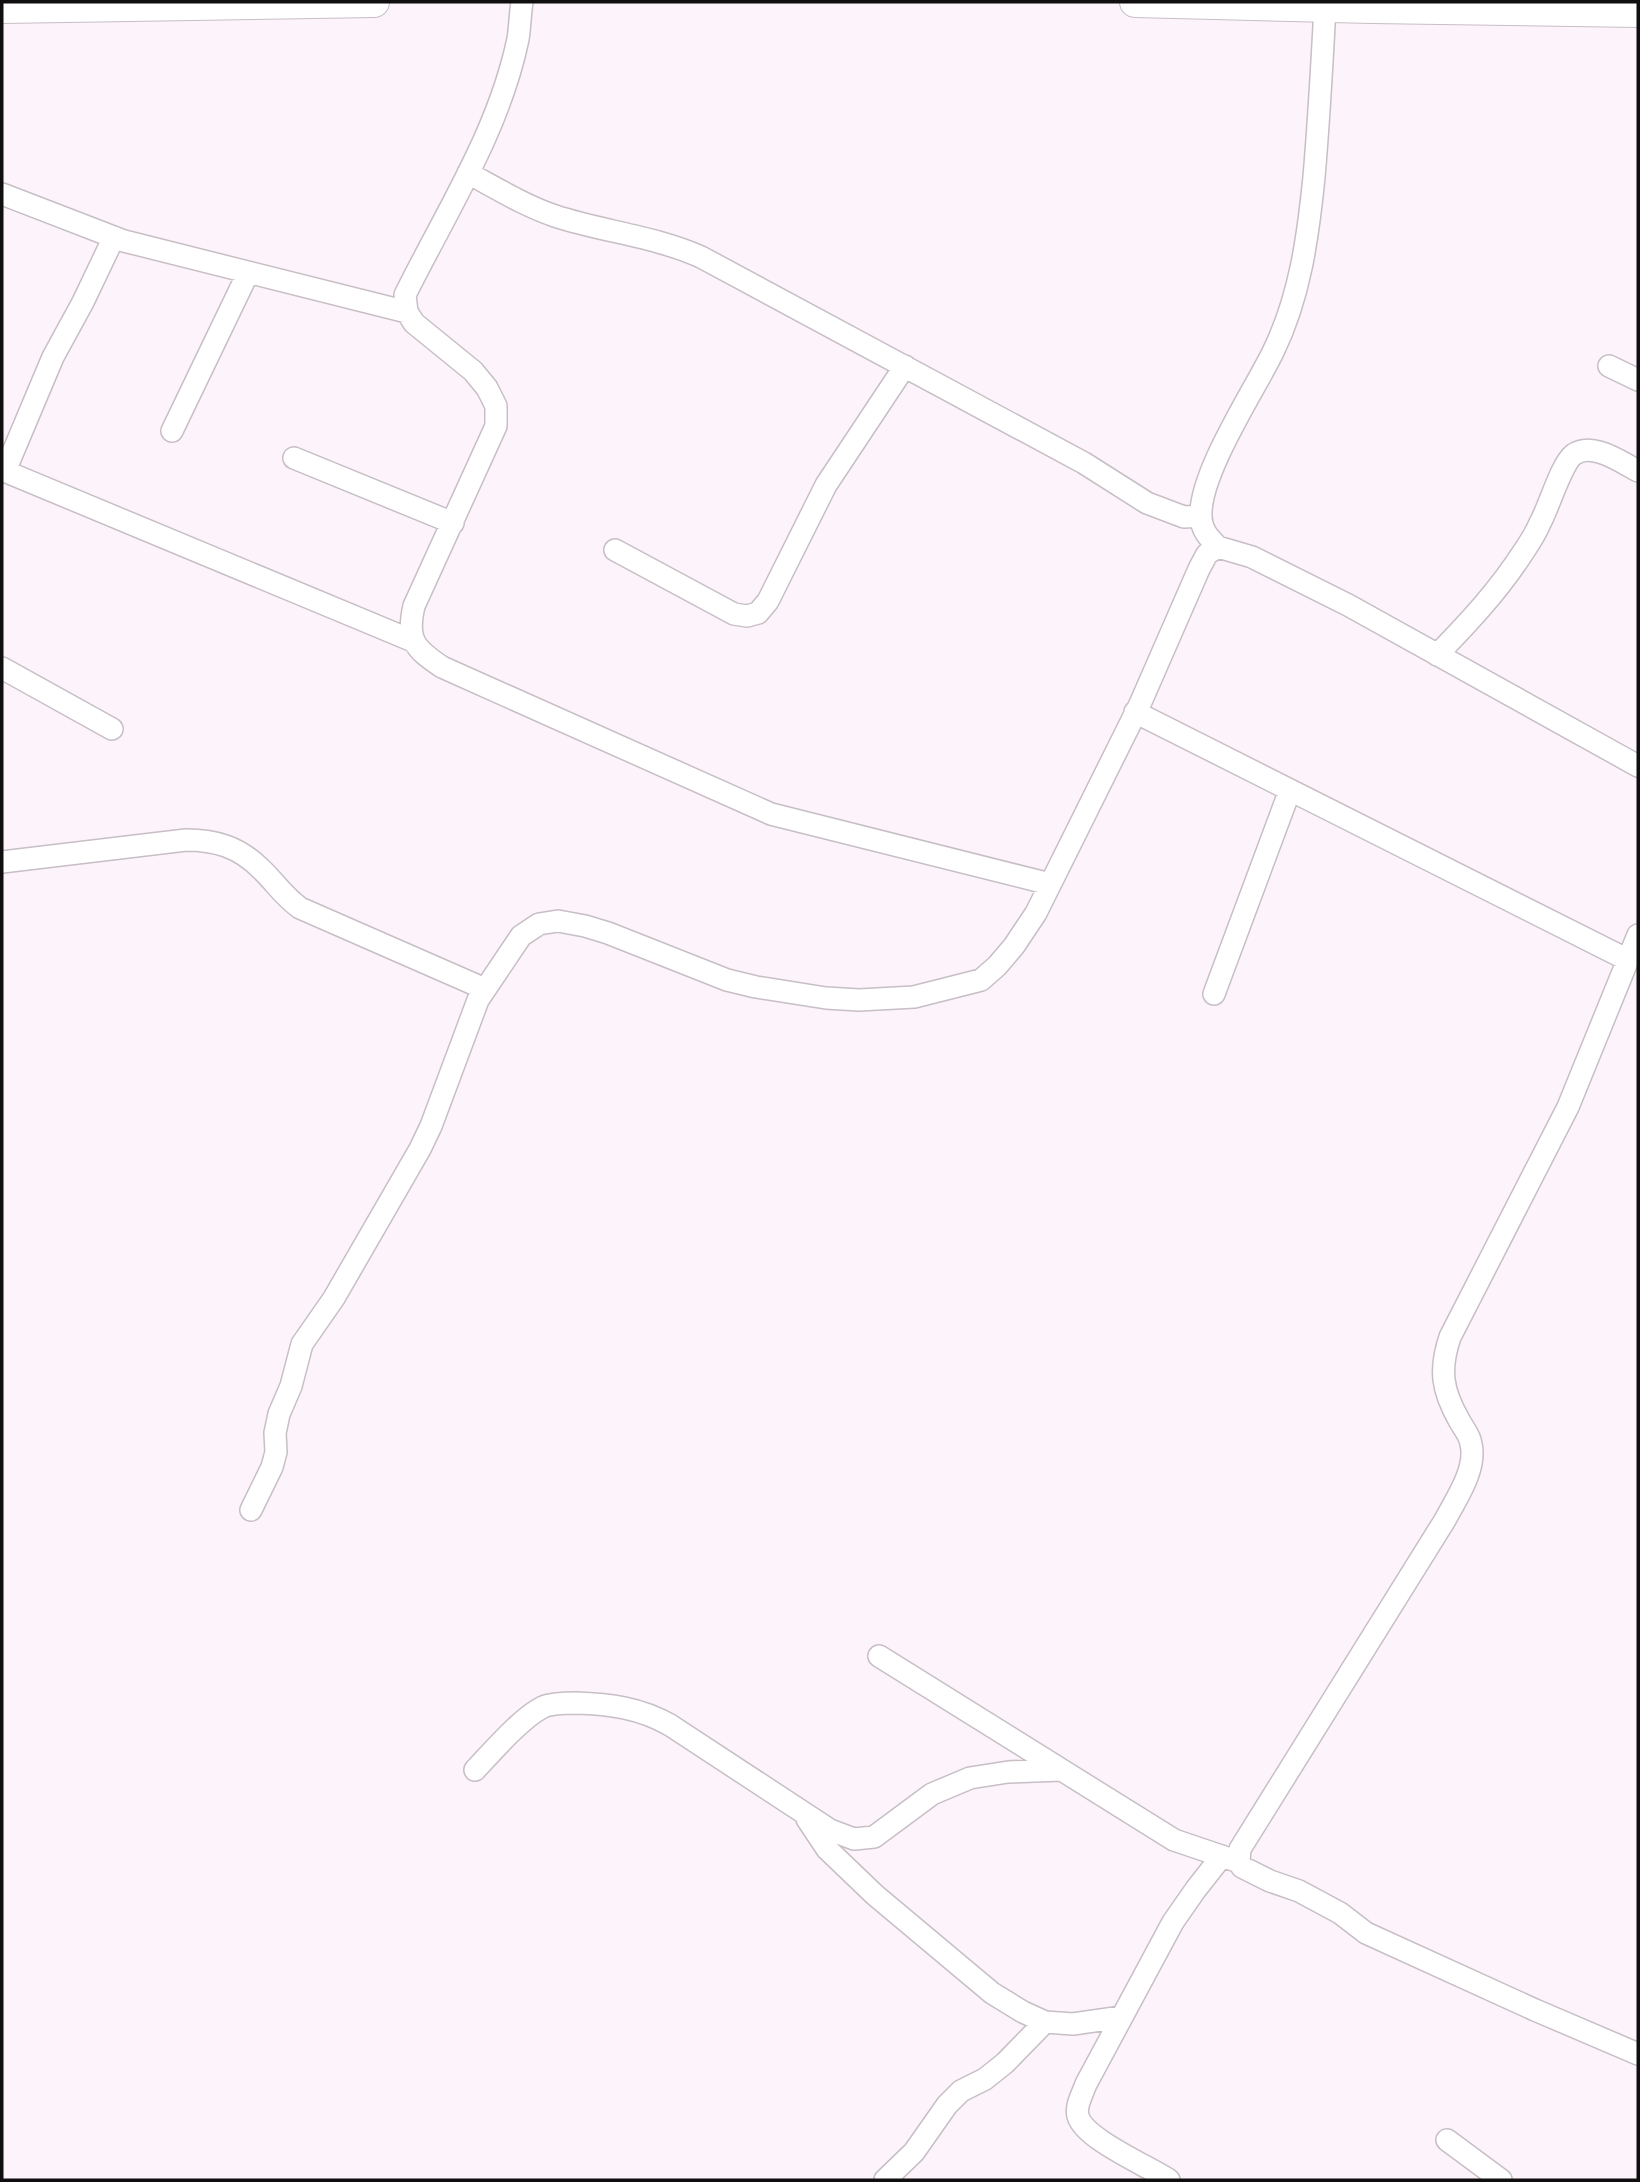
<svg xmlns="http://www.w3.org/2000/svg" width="1640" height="2182" viewBox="0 0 1640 2182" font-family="Figtree,sans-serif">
	<rect width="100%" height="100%" fill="#fcf3fb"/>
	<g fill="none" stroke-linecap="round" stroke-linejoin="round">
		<defs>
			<path id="minor" d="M522,2C520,14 520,27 518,39C499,131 446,212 405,295L407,312L414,323L473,371L487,388L496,406V426L414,606C406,640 415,649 442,667L771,814L1050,884
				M468,173C496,188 525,206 555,216C604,232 654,236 701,257L1084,463L1147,503L1184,517L1201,516
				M2,194L124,241L407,312
				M1609,366L1638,380
				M172,431L248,273
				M294,458L453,523
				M2,470L413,641
				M5,471L53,357L83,302L114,237
				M1218,547C1209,538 1201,530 1201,516C1199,474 1254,391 1273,352C1300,297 1308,237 1314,177C1319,120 1322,64 1325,7
				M615,550L734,614L747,616L758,613L768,601L826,485L905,366
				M1437,655C1469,622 1499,590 1524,551C1530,542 1536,533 1540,523C1549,507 1561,465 1573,455C1592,441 1621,462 1638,471
				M2,668L112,729
				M1135,712L1628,960
				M2,862L186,840C216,840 239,847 261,869C275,882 283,896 300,908L485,989
				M1638,935L1568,1107L1450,1337C1439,1370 1442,1390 1459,1420C1463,1428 1470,1435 1471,1444C1477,1469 1456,1499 1445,1520L1240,1849L1239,1862L1242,1867L1270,1881L1299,1891L1340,1913L1366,1933L1535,2010L1638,2054
				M1214,994L1290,790
				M251,1510L272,1467L276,1452L275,1433L279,1414L291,1386L302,1344L334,1298L420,1149L431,1126L478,1000L521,936L539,924L558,921L585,926L608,933L727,980L756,987L826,998L859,1000L914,997L981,980L997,966L1014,946L1036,913L1140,704L1199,569L1207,554L1218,547L1252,557L1348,605L1638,766
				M879,1656L1174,1840L1239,1862
				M475,1770C492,1752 521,1718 543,1707C552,1703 566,1703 576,1703C610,1704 640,1708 670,1725L830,1830L854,1839L874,1837L932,1794L970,1778L1008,1772L1061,1770
				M807,1819L827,1849L875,1895L992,1993L1023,2012L1045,2022L1073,2024L1122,2017
				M1447,2140L1501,2180
				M885,2180L914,2152L947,2105L961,2091L985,2079L1005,2063L1045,2022
				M1169,2180C1148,2166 1084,2139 1078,2116C1075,2106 1083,2093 1086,2084L1173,1922L1196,1889L1222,1856"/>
			<path id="highway" d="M1135,2L1372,8L1638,12
				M2,8L374,2"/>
		</defs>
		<use href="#minor" stroke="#c7bec6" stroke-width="24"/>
		<use href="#highway" stroke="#c7bec6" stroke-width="32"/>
		<use href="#minor" stroke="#fff" stroke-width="21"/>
		<use href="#highway" stroke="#fff" stroke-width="30"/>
	</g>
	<rect width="1640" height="2182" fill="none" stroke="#110e10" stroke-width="7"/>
</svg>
